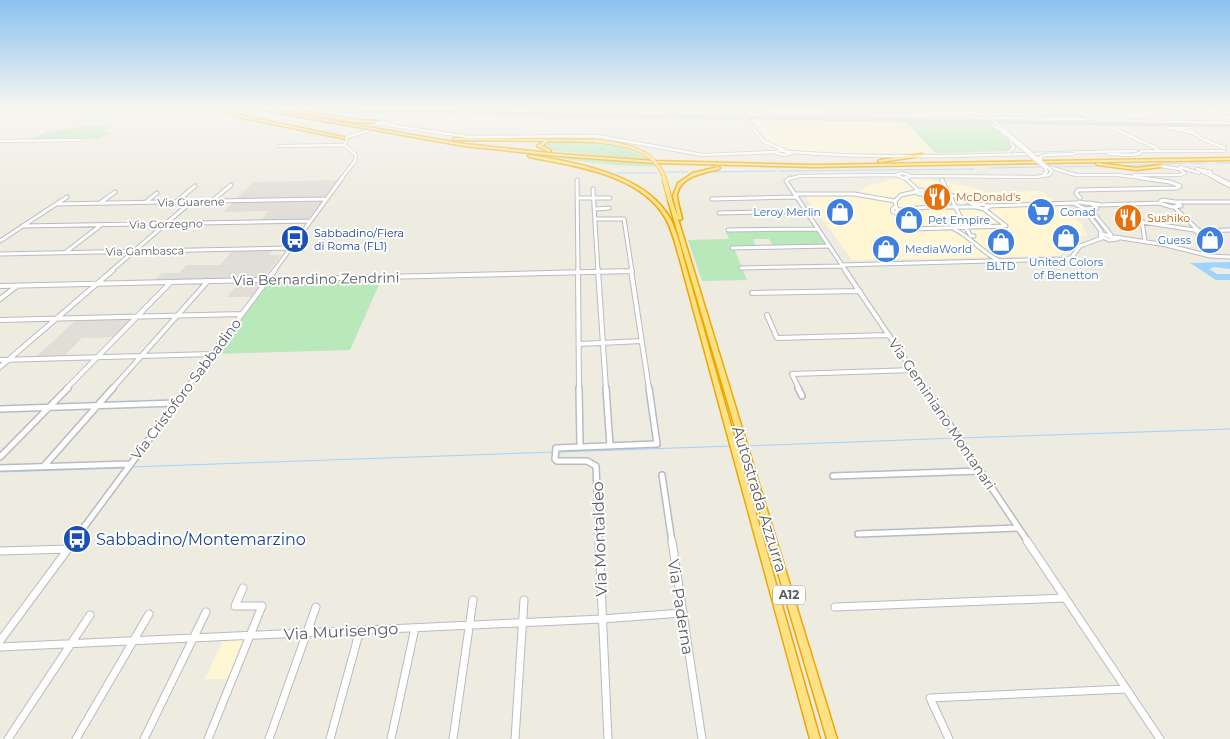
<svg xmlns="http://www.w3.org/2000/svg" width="1230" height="739" viewBox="0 0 1230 739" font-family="Montserrat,sans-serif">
	<rect width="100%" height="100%" fill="#eeebe0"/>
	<path fill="#fff6d4" d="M762,108H823L832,117L768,116Z
		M750,119L906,122L935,153H824L793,150L772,143L761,133L757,122L751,121Z
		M894,179H911L949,182L988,192L1042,191L1081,223L1087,235L1080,237L1076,244L1059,256L852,260L806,197L856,195L867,186Z
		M245,639L228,679H205L223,640Z"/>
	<path fill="#e1ded8" d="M339,180L324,199L235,200L254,182Z
		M323,200L308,220L260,221L269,211L224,212L233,202Z
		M273,249L269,255H281L263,279L153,282L162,273H179L187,265H220L233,250Z
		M240,281H262L251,297H227Z
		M134,318L116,337L82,338L63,357H36L76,320Z"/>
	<path fill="#b9e8ba" d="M1019,108H1069L1090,118L1032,116Z
		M906,122L989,123L1007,139L1012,149L1006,151L935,153Z
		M91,126L109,127L100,132L110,133L99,139L28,140L46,132Z
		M555,141C587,140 620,142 648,159L556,151L542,148L541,145Z
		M503,151L651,163L655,167L612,165Z
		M816,229L826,246L774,247L769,239H753L756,247L734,248L747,280L702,281L688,240L729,239L726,231Z
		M382,278L350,350L215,354L267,283Z"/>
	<path fill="#9fd4ff" d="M1230,262V269L1214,267L1209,269L1217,274H1230V280H1216L1190,263Z"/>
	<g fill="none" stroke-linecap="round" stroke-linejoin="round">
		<path stroke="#9fd4ff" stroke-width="1" d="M317,109L391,111
			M394,111L743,115
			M747,115L991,120
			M995,121L1149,123
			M1188,124H1230
			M1189,163H1207
			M1216,163H1230
			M1118,166L1185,163
			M1053,167L1101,166
			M990,168L1040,167
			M780,171L974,169
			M667,172H688
			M710,172L776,171
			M617,173H656
			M961,438L1230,429
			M746,446L957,438
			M559,452L732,446
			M131,467L555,452
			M0,472L125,468"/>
		<path stroke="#c9c8c1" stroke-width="2.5" stroke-dasharray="2.5 1" stroke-linecap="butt" d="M368,131L378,127"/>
		<defs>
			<path id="minor-far4" d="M373,108L655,113L693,108
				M732,108L742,114L765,115
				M829,108L832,111L854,112
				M954,108L973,118L1095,119L1071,108
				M1098,108L1129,121L1230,123
				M1155,108L1181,120
				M1177,108H1186
				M1192,108H1210
				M1207,108L1230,118
				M993,110L1003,118
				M1157,111L1222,112
				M758,115L762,113L760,108
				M381,122L387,123L376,124Z
				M383,122L391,113
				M386,123L394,126L469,137L597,136L703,155L776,152
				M751,125L763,141L784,150
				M1111,127L1158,149
				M1194,133L1169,128H1188L1202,139L1225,148
				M0,141L81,140
				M345,145L347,137L368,131
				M279,146L345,145
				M779,150L792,153L784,155L776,153Z
				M1141,151H1224
				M791,152C905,161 1021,153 1136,151
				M1008,152L1014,148L1009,138
				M1108,154L1133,155L1140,153
				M1049,167L1076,175H1121
				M1180,167L1199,173
				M902,173L909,175L910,177L903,178L896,175Z
				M1118,175L1150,179
				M1134,175H1180L1185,173L1179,169L1161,166
				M910,176L1036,177
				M905,178L906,179
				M341,179L355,161L356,155L345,145
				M788,179L800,176L896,175
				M1217,179L1197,169L1211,172L1210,174L1221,179"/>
			<path id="minor-far3" d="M790,178L786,181L846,271
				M905,178L918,190
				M1215,178L1230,186
				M1218,178L1230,184
				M577,180L578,271
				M942,180L967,230L971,236H974
				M593,189L598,271
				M922,190L926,193L919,194L915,191Z
				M926,192L954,196L976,205
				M795,194H854L895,201
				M922,194L935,207
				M578,198H610
				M1080,198L1076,193L1078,190L1177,188L1180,186L1170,182L1141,178
				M712,199L797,197
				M1162,200L1175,202L1181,206L1172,207L1159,203Z
				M212,201L231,185
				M146,202L157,193
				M176,202L195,186
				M1079,202L1092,204L1097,208L1085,209L1075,204Z
				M1175,202H1230
				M100,203L115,192
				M1089,203L1101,205L1159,203
				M57,204L326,199
				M983,204L989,207L984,209L976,207V205Z
				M987,206L1075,203
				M892.5 210a2.5 2.5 0 1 1 5 0a2.5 2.5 0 1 1-5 0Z
				M896,208L895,201L901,195L915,192
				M1175,208L1197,229
				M595,209L609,208
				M1084,209L1101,231L1100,236
				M1094,209L1095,215L1111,235
				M899,210L929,207H977
				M895,212L912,229L1006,226L984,209
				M719,213L806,211
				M596,219H624L632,271
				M22,226L310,221
				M954,229C971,237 981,252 998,260
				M1194,229L1204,232H1197Z
				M728,230L818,229
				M1203,231L1230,230
				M1103,234L1118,239L1109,240L1100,236Z
				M1115,237L1166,245L1210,256L1230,257
				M0,241L67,197
				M1145,241L1142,222L1194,230
				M732,248L828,246
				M66,252L101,225
				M0,254L290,248
				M841,265L1067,259L1072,257L1080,246L1102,238
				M741,268L842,266
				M111,271L191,202
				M274,271L342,178"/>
			<path id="minor-far2" d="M578,270L579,389
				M598,270L606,389
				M631,270L649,389
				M845,270L925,389
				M0,286L632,271
				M752,293L860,291
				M0,299L17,286
				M767,315L777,338L889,335
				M0,320L242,314
				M579,344L642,341
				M0,360L212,354
				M0,367L113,270
				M66,389L171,282
				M112,389L208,281
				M186,389L275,270
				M799,389L792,374L913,370"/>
			<path id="minor-far1" d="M579,388L580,446
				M606,388L610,446
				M798,388L802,396
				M925,388L1028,542
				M0,409L175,403
				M0,457L68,388
				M44,466L113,388
				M0,468L130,464
				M662,475L672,542
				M833,476L980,471
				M858,534L1018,528
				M73,542L187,388
				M599,542L596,466L587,461H557L555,459L556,448L657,444L649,388"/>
			<path id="minor" d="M599,541L608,739
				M672,541L702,739
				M1027,541L1160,739
				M0,551L68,549
				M835,607L1065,598
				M0,641L74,541
				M0,647L602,619L682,613
				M8,739L90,615
				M76,739L149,614
				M144,739L206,612
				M208,739L262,606H235L243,588
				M269,739L316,607
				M330,739L360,630
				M391,739L415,628
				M453,739L473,600
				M515,739L524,600
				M949,739L930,698L1126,689"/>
			<path id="highway" d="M215,108H220L244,116L348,138L346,139L243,118Z
				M252,108H259L464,144L559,154L655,161L814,165L1230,158V160L814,167L655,163L559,156L464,146Z
				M279,108H286L355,120L379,121L381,122L379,123L355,122Z
				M455,138L595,140L597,141L595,142L548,141L542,146L550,150L551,151L549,152L537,146L544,141L454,140L453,139Z
				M921,154H922V156L880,162L878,161L880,160Z
				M530,155C577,163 647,174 671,220C677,233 681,247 684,260L820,739H810L680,260C676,247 673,232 666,219C641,174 574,166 529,157L528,156Z
				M1097,163L1136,168L1161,165L1163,166L1161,167L1136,170L1098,165L1096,164Z
				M718,167L720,168L719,169C704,173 680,176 677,195C677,202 681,212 682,219L680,220L678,219L837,739H827L668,200L670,199L672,200L678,218L673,196L678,183L693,173Z"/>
		</defs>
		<use href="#minor-far4" stroke="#b8bbc1" stroke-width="4"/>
		<use href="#minor-far3" stroke="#b8bbc1" stroke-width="5"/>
		<use href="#minor-far2" stroke="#b8bbc1" stroke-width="6"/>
		<use href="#minor-far1" stroke="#b8bbc1" stroke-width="8"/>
		<use href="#minor" stroke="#b8bbc1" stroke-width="9"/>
		<use href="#highway" stroke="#eea700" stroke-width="3"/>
		<use href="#minor-far4" stroke="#fff" stroke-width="2.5"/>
		<use href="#minor-far3" stroke="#fff" stroke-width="3"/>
		<use href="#minor-far2" stroke="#fff" stroke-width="4"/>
		<use href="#minor-far1" stroke="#fff" stroke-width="5"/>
		<use href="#minor" stroke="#fff" stroke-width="7"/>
		<use href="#highway" fill="#ffe286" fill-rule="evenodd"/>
		<defs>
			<path id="rail" d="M131,108L214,109
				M230,110H250
				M311,111L1230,126"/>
		</defs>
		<use href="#rail" stroke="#b4b5b6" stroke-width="2.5"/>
		<use href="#rail" stroke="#fff" stroke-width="1" stroke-dasharray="2" stroke-linecap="butt"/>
		<defs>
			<path id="minor-bridge" d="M979,108L1052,171L1049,175L1036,177
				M741,111L751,125
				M997,127L1045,168L1047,172L1044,174
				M1041,160L1040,157L1044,155L1074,154"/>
			<path id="highway-bridge-far1" d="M595,141C624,144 654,148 665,179"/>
			<path id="highway-bridge" d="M664,178L670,200"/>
		</defs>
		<use href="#minor-bridge" stroke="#b8bbc1" stroke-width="4" stroke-linecap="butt"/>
		<use href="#highway-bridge-far1" stroke="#eea700" stroke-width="4.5" stroke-linecap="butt"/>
		<use href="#highway-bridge" stroke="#eea700" stroke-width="6" stroke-linecap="butt"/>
		<use href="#minor-bridge" stroke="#fff" stroke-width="2.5"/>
		<use href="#highway-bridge-far1" stroke="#ffe286" stroke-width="3"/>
		<use href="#highway-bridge" stroke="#ffe286" stroke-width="4.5"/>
	</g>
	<linearGradient id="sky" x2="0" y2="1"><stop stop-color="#8bc1f1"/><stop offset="0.51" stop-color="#f7f6f1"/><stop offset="1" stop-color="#f7f6f1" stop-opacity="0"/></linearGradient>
	<rect width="1230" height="211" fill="url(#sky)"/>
	<defs>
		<symbol id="restaurant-disc" viewBox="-11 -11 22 22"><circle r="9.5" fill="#e8710a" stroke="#fff"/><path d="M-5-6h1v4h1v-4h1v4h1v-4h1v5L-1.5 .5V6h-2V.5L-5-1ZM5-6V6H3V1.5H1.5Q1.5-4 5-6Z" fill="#fff"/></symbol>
		<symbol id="shop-disc" viewBox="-11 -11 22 22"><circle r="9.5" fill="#3f7fe0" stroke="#fff"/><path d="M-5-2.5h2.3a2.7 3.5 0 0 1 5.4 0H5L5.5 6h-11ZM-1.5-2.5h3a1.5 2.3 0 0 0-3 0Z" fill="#fff"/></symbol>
		<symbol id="supermarket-disc" viewBox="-11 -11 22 22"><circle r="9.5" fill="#3f7fe0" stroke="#fff"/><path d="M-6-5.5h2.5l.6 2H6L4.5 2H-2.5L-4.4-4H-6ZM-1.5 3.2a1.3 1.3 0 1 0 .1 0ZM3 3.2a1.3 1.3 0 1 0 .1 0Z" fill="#fff"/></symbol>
		<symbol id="bus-disc" viewBox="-11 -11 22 22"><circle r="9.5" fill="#1a4fb4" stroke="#fff"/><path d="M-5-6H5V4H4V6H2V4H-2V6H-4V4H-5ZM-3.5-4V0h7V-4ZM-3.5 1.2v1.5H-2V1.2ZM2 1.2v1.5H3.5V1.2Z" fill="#fff"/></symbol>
	</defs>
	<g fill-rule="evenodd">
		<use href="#restaurant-disc" x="921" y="181" width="32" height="32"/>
		<use href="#shop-disc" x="824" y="196" width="32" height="32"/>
		<use href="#supermarket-disc" x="1025" y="196" width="32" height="32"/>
		<use href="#restaurant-disc" x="1112" y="202" width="32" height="32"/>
		<use href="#shop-disc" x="893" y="204" width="32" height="32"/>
		<use href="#shop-disc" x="1050" y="222" width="32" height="32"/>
		<use href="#bus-disc" x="279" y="223" width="32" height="32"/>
		<use href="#shop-disc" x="1194" y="224" width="32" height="32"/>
		<use href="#shop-disc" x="985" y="226" width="32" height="32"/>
		<use href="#shop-disc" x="870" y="233" width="32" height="32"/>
		<use href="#bus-disc" x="61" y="523" width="32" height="32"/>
	</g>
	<g text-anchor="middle" stroke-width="4" stroke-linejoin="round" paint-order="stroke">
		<g font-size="11" fill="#c56008" stroke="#fff" text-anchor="start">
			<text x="956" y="201">McDonald's</text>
			<text x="1147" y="222">Sushiko</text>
		</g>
		<g font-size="11" fill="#595d63" stroke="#fff">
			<text transform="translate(191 202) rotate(-1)" y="4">Via Guarene</text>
			<text transform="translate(166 224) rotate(-1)" y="4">Via Gorzegno</text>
			<text transform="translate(145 251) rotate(-1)" y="4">Via Gambasca</text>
		</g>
		<g font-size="11" fill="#366cbe" stroke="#fff" text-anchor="start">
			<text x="821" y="216" text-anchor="end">Leroy Merlin</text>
			<text x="1060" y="216">Conad</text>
			<text x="928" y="224">Pet Empire</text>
			<text x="1191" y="244" text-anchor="end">Guess</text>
			<text x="905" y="253">MediaWorld</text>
			<text x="1066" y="266" text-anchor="middle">United Colors<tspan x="1066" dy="13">of Benetton</tspan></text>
			<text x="1001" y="270" text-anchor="middle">BLTD</text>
		</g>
		<g font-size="11" fill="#164399" stroke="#fff" text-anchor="start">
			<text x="314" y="237">Sabbadino/Fiera<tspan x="314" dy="13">di Roma (FL1)</tspan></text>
		</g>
		<rect fill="#fff" stroke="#8b8e92" stroke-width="1" x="773" y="585.5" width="32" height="19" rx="4"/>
		<g font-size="12" font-weight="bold" fill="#595d63">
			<text x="789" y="599">A12</text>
		</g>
		<g font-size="14" fill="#595d63" stroke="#fff">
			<text transform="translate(316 279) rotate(-1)" y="5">Via Bernardino Zendrini</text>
			<text transform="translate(186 389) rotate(-53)" y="5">Via Cristoforo Sabbadino</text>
			<text transform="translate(942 414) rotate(56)" y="5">Via Geminiano Montanari</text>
		</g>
		<g font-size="16" fill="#595d63" stroke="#fff">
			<text transform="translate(760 499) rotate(73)" y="6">Autostrada Azzurra</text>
			<text transform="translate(599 539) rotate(-92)" y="6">Via Montaldeo</text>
			<text transform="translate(681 607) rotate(81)" y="6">Via Paderna</text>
			<text transform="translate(341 631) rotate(-3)" y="6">Via Murisengo</text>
		</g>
		<g font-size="16" fill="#164399" stroke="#fff" text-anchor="start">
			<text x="96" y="545">Sabbadino/Montemarzino</text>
		</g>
	</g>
</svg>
